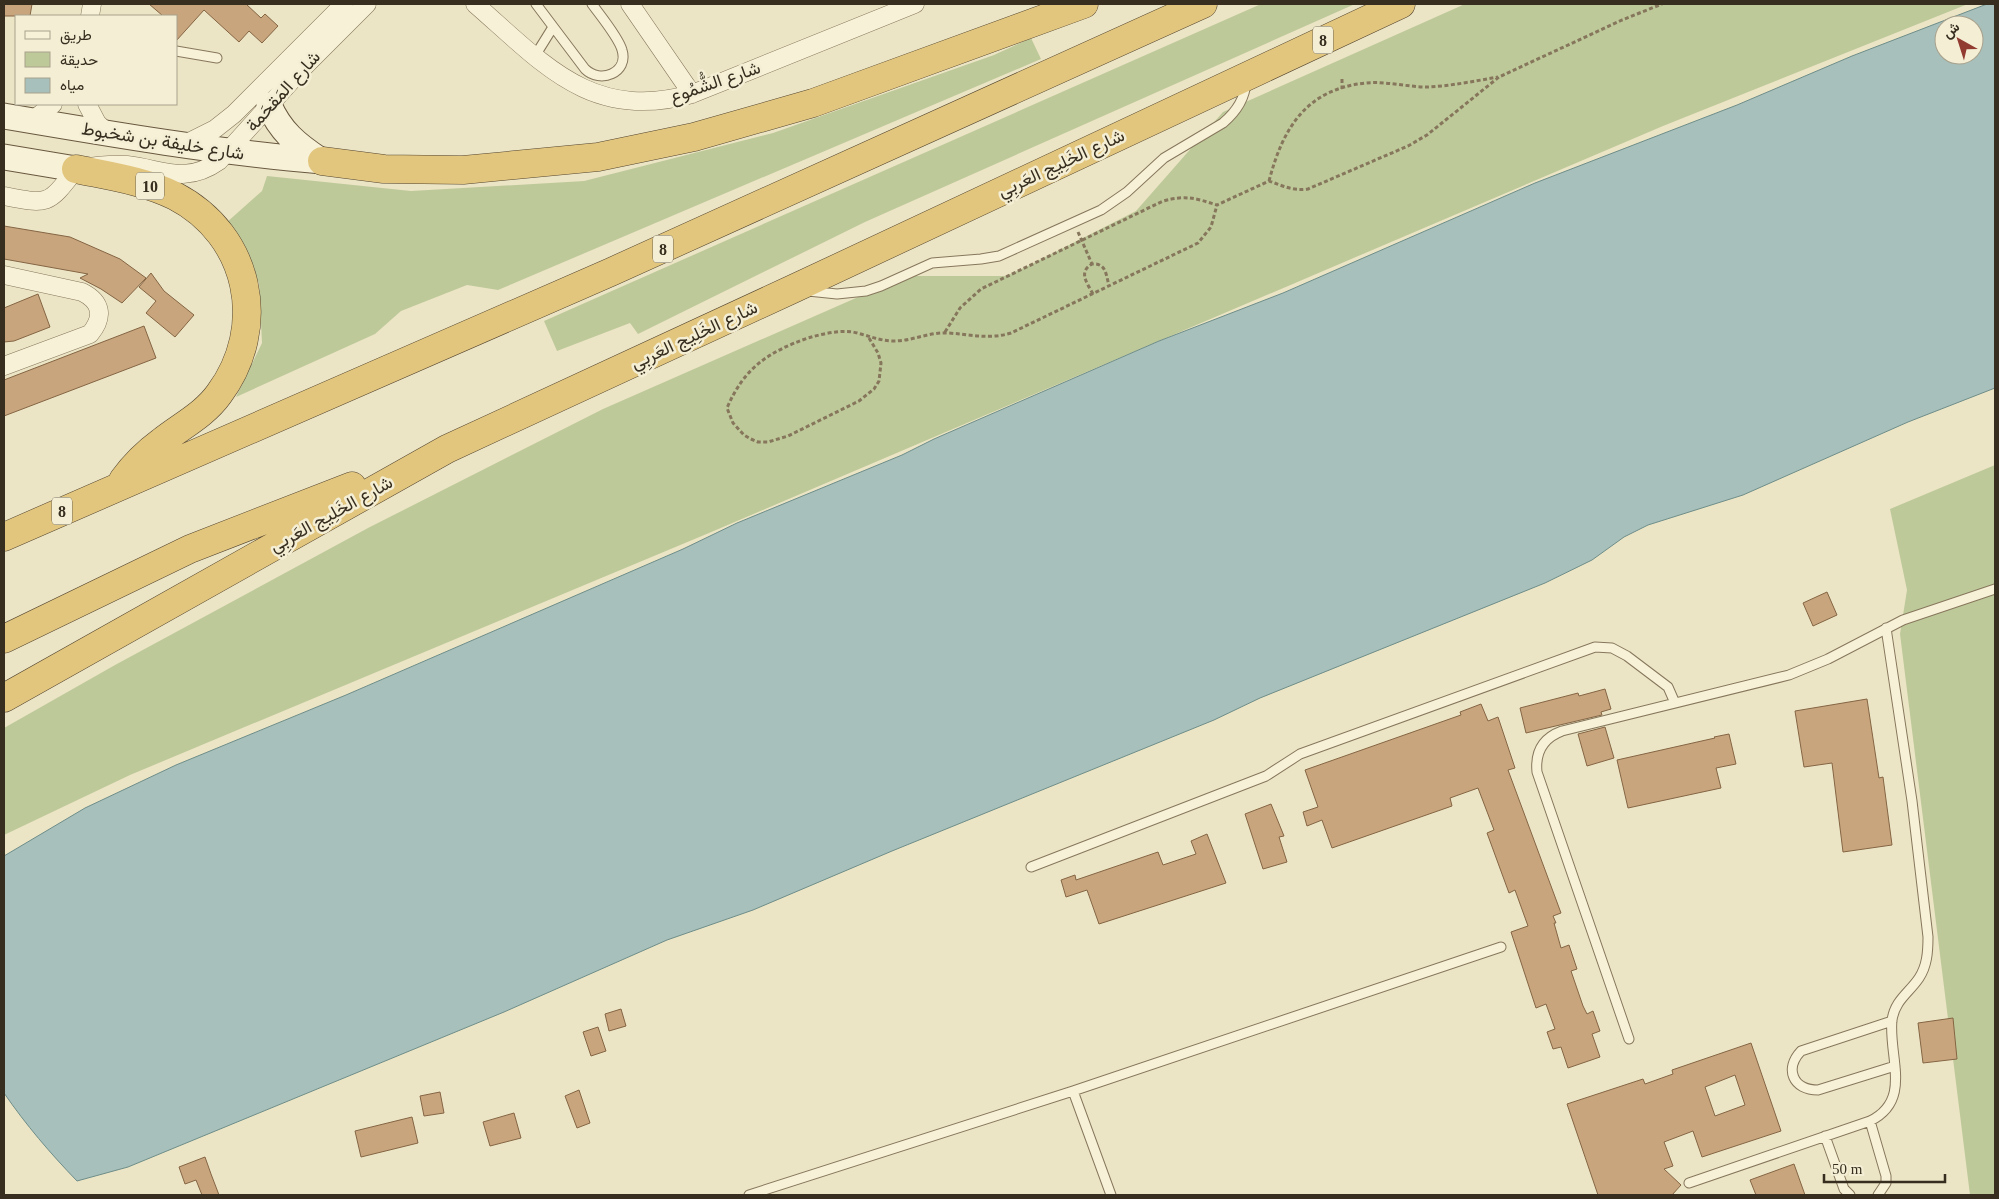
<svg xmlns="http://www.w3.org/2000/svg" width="1999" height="1199" viewBox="0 0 1999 1199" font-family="'Times New Roman',Vazirmatn,serif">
	<rect width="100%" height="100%" fill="#ece5c5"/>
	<path fill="#bec99a" d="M1261,4H1355L865,222L638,334L630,323L557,351L544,321Z
		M1465,4H1968L1663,126L709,533L130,775L4,835V728L115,665L368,528L603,409L906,276H1006L1026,267L1136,211L1223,112Z
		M1031,38L1041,59L498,290L467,285L401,311L375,334L236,397L262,343L259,283L226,223L262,191L267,176L411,191L584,181L773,133L994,55Z
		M1995,465V1195H1970L1900,634L1907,590L1890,509Z"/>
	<path fill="#a7c0bb" stroke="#6e8d89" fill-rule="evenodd" d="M1987,4H1995V388L1908,422L1743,495L1648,525L1624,537L1592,560L1545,583L1260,698L1214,720L892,851L753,910L667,940L504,1012L128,1167L77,1181C50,1153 26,1125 4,1093V856L85,808L176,765L346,695L683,549L737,523L902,455L934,439L1159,341L1283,293L1535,183L1737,105L1852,56ZM1944,25H1974V55H1944Z"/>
	<path fill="#c8a57d" stroke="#846544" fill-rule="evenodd" d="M4,4H32L30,16H4Z
		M149,4H246L261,18L265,14L278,26L262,43L249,31L239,42L204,10L176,41V16H163Z
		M4,226L70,237L120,259L146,278L122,303L101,289L80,278L88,274L4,259Z
		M151,273L164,291L194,315L175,337L146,313L156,301L139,287Z
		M38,294L50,327L14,341L4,342V308Z
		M144,326L156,358L4,416V380Z
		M1827,592L1837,615L1813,626L1803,603Z
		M1605,689L1611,709L1601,712L1602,715L1526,733L1520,708L1578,693L1579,696Z
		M1867,699L1879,778L1883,777L1892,845L1843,852L1832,763L1804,767L1795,711Z
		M1481,704L1488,721L1498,717L1515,768L1508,770L1561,913L1553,916L1556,923H1554L1561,948L1569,945L1577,969L1571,971L1583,1006L1587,1014L1593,1011L1600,1031L1592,1034L1600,1057L1568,1068L1561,1047L1553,1049L1547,1032L1555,1029L1546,1004L1536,1008L1511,932L1528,926L1515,890L1509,893L1487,833L1494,830L1478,788L1450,798L1452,806L1332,848L1322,820L1307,826L1303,812L1318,807L1305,770L1461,715L1460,712Z
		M1605,727L1614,758L1587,766L1578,734Z
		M1729,734L1736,764L1716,768L1721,788L1628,808L1617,760L1715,738L1714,737Z
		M1271,804L1284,836L1279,837L1287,862L1263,869L1245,814Z
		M1207,834L1226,883L1099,924L1087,890L1066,897L1061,880L1075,875L1076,880L1158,852L1163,865L1196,854L1191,841Z
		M621,1009L626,1026L609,1031L605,1014Z
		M1953,1018L1957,1059L1923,1063L1918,1023Z
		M598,1027L606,1051L591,1056L583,1032Z
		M1751,1043L1781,1131L1702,1157L1693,1131L1664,1142L1673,1166L1664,1169L1681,1185L1672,1195H1598L1567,1104L1643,1079L1645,1084L1673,1074L1672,1070ZM1735,1075L1745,1105L1715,1116L1705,1087Z
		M579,1090L590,1123L577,1128L565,1096Z
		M440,1092L444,1113L424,1116L420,1096Z
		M514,1113L521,1138L490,1146L483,1122Z
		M412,1117L418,1143L361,1157L355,1131Z
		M205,1157L211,1174L219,1195H202L196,1180L185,1184L179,1167Z
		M1794,1164L1805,1195H1756L1750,1180Z"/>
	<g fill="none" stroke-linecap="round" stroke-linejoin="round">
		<defs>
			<path id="service" d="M536,4L585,69C600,84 629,73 622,50C619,38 600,15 592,4
				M176,51L217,58
				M535,56L553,27
				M808,291L837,294L866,291L881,286L932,263L981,259L999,256L1101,210L1127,192L1164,158L1223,123C1236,112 1245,99 1246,82
				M1031,867L1266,776L1300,754L1595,647L1612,648L1627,656L1668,687L1675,703
				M1892,1021L1801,1051C1784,1069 1793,1090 1818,1090L1895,1066
				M1629,1039L1537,772C1535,752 1543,738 1562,731L1789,675L1828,659L1903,620L1995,589
				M1073,1091L1111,1195
				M1870,1121L1886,1176V1183L1878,1195
				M1825,1136L1844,1189L1850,1195
				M1689,1183L1870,1121C1913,1100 1888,1056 1892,1020C1895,1000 1909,993 1919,978C1927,966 1928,952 1928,937L1912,801L1886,628
				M749,1195L1073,1091L1501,947"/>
			<path id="minor" d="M475,4C544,64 591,122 692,94L915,4
				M630,4L692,94
				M90,16L92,4
				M87,104L97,123L110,135
				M32,121L53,104
				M183,145L215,129L234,114L344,4
				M4,196C49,205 48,205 76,169C93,166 110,164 127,165C163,169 185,185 219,161L302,69L367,4
				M4,275L82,292C102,302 104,317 90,334L4,366"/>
			<path id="secondary" d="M269,105C280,131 297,145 320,160
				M4,116C110,134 215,152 322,161
				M4,157L76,169"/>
			<path id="trunk" d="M322,161L384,169L463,170L598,157L694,137L813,103L1084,4
				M76,169C109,176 145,181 175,196C250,235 269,327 219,394C204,415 181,426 161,442C146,453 134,465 123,480
				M4,537L611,272L1203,4
				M4,639L190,549L352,486
				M4,698L447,449L795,288L1401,4"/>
		</defs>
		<use href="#service" stroke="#86775c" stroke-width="11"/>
		<use href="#minor" stroke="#86775c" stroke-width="19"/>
		<use href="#secondary" stroke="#68583f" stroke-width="27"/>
		<use href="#trunk" stroke="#544530" stroke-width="29"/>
		<path stroke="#86775c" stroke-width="3" stroke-dasharray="4 2.5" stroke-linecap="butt" d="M1342,79V89
			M1269,181C1283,128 1306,89 1366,83C1386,81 1407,87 1427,87C1451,86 1475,81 1498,77
			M1078,232L1092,264
			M1093,294C1087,283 1078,272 1092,264C1106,263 1106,274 1109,286
			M945,332L960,308L981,289L1163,201C1186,195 1195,198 1217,205L1269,181C1283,186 1293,191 1308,189L1408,146L1427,135L1499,77L1622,20L1662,4
			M869,338L878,353L881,363L879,381L874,389L859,401L788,436L768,442H758L751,439L744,435L733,423L727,408C744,368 768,352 808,338C822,334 838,330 853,332C867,335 879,341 894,341C912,341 929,332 947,333C970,334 988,340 1011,333L1198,243L1211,227L1217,205"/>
		<use href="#service" stroke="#f7f1d8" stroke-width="9"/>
		<use href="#minor" stroke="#f7f1d8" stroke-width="18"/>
		<use href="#secondary" stroke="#f7f1d8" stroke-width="25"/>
		<use href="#trunk" stroke="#e2c67e" stroke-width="28"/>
	</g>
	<g text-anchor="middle" stroke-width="5" stroke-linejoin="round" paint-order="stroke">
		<g fill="#f4eed5" stroke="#706856" stroke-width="1">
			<rect x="1313" y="26.5" width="20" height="27" rx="4"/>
			<rect x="136" y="172.5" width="28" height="27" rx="4"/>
			<rect x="653" y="235.5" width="20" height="27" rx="4"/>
			<rect x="52" y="497.5" width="20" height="27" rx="4"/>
		</g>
		<g font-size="16" font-weight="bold" fill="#372e1f">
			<text x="1323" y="46">8</text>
			<text x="150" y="192">10</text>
			<text x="663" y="255">8</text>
			<text x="62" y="517">8</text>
		</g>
		<g font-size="18" fill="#372e1f" stroke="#f4eed5">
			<text transform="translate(715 82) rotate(-19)" y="6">شارع الشُّمُوع</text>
			<text transform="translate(283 91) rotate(-48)" y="6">شارع المَقحَمة</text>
			<text transform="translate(163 141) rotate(9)" y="6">شارع خليفة بن شخبوط</text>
			<text transform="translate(1061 163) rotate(-25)" y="6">شارع الخَلِيج العَربِي</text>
			<text transform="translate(694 335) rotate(-25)" y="6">شارع الخَلِيج العَربِي</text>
			<text transform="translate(331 514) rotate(-29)" y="6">شارع الخَلِيج العَربِي</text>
		</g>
	</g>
	<rect width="1999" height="1199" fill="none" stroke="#372e1f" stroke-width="10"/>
	<rect x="15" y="15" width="162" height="90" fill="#f4eed5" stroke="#a8a18c"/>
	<rect x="25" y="31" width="25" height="8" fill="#f7f1d8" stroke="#a8a18c"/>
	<text x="60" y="40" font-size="15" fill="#372e1f">طريق</text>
	<rect x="25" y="52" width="25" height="15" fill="#bec99a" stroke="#a8a18c"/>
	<text x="60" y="65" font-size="15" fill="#372e1f">حديقة</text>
	<rect x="25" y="78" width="25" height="15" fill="#a7c0bb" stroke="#a8a18c"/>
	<text x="60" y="90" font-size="15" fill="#372e1f">مياه</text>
	<g transform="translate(1959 40) rotate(321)"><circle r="24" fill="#f4eed5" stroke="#a8a18c"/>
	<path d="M0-4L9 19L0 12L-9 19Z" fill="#923b30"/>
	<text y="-8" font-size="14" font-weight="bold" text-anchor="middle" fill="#372e1f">ش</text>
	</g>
	<path d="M1824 1174v8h121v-8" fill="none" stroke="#372e1f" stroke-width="2.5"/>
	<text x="1832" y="1174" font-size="15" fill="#372e1f" stroke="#f4eed5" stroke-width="4" paint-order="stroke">50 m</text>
</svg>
